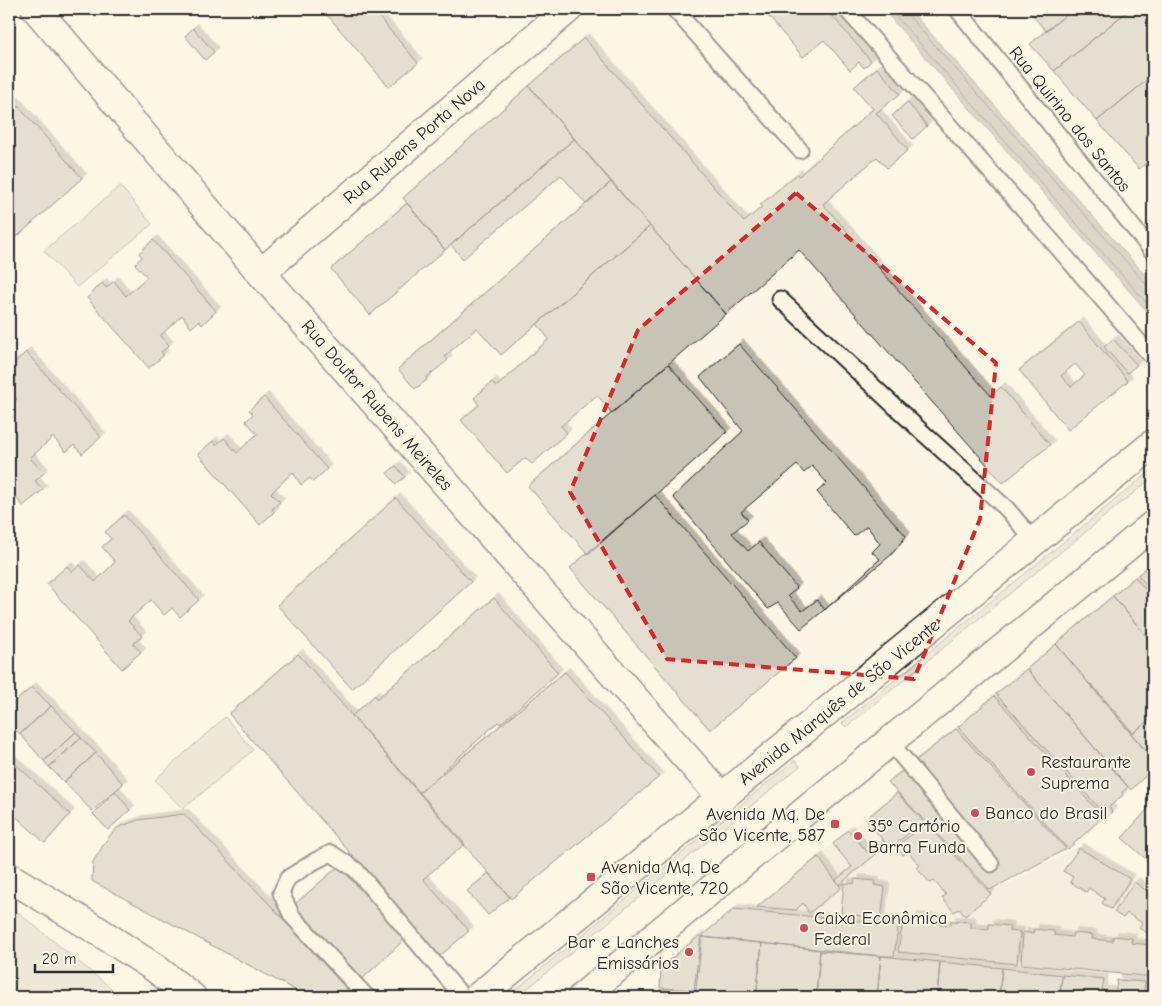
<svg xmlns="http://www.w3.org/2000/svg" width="1162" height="1006" viewBox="0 0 1162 1006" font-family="'Comic Neue',sans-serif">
	<defs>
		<filter id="shadow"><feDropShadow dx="4.5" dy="-4.5" stdDeviation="0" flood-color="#0004"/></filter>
	</defs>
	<rect width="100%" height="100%" fill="#fcf5e5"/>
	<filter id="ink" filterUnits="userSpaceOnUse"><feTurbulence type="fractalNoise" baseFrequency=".02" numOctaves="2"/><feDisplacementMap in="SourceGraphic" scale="10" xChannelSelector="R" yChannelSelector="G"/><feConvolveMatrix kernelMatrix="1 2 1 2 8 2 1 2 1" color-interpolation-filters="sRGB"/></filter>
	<g filter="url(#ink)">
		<path fill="#ece6d7" d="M897,793L990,893L1077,847L1123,875L1153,895V977L898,952L902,920L881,919L841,913L757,907L859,823L873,813Z"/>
		<path fill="#ded8ca" stroke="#84827a" d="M120,186L152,224L77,287L44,251Z
			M1153,469V477L846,727L842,723Z
			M225,717L253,750L183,809L155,780Z
			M795,760L800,766L517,997H507Z
			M9,905L122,997H9Z"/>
		<path fill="#b4b0a5" stroke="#7d7b74" d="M883,9H909L1153,284V318L1078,233Z"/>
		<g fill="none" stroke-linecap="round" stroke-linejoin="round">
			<path stroke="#62605c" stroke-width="1" d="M890,9L1082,230L1153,310
				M906,9L907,14L1147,285L1153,287"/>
		</g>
		<path fill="#c8c3b7" stroke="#2b2b2b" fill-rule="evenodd" filter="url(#shadow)" d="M322,9H372L418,63L389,87Z
			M762,9H826L871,61L864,68L859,62L850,70L824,40L803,57Z
			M1027,9H1073L1046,31Z
			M1073,9H1130L1054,71L1030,44Z
			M1130,9H1153V75L1097,121L1054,71Z
			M193,28L214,52L205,60L185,36Z
			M584,38L744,222L762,207L760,205L797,174L799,176L873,109L854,87L877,68L900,94L876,113L908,150L887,168L877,157L823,204L991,396L1001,387L1050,445L1003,483L799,250L726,314L529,86Z
			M1153,75V157L1139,169L1097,121Z
			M529,86L574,139L445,250L403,198Z
			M9,96L82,178L9,244Z
			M907,102L927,126L913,139L892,116Z
			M574,139L611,182L586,204L561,175L463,259L451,245Z
			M1153,157V176L1145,165Z
			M611,182L650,226L501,355L477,328L445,356L448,360L426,378L427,380L415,389L398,369Z
			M407,203L445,250L370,315L331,269Z
			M650,226L726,314L612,413L597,395L561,426L567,433L532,464L525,458L507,473L461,420L479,405L474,398L492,382L496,387L549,339L537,324Z
			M153,240L216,311L202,325L199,321L191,328L182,315L160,336L169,346L161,352L164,355L149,368L87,298L102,283L106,288L114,281L126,296L147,277L135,264L142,257L139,253Z
			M1079,322L1128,381L1068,430L1019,370ZM1075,364L1085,375L1071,387L1061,376Z
			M1113,339L1137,365L1127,373L1104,347Z
			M739,344L906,536L891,555L801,629L778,603L768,609L673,497L743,431L700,377Z
			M26,352L101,437L82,454L74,445L66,452L53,437L30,458L44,473L35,481L43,490L23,506L9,490V407L17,399L9,390V380L13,376L9,371V368Z
			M668,364L727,432L588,554L528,486Z
			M264,397L327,469L313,482L310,478L301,485L293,472L271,493L280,502L272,509L274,512L260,525L198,454L213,441L216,445L224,438L237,453L257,434L246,421L253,414L249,410Z
			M797,465L804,473L812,466L827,483L817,492L854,536L867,526L880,544L872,552L880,559L825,610L817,600L802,611L788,596L797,588L759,542L748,551L732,533L748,520L741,512Z
			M396,466L405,477L396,484L387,473Z
			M655,495L796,658L710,730L570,568Z
			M396,498L471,582L352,689L277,605Z
			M124,515L199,600L180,617L172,608L164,615L151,600L128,621L142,636L133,644L141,652L122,669L47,584L67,566L72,572L80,565L95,582L115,562L102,547L111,539L105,532Z
			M1153,562V593L1138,575Z
			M1135,577L1153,599V644L1113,596Z
			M1113,596L1153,644V717L1133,733L1091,684L1090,685L1056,644Z
			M494,598L558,673L500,724L498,722L442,772L443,773L419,793L352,716L375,695L377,699Z
			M1056,644L1153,760V768L1131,790L1027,669Z
			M298,654L465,844L423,879L469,931L440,956L229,714Z
			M1027,669L1128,787L1122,792L1123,795L1109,807L1112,812L1107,817L996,694Z
			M565,672L659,777L511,899L419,793Z
			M1091,684L1133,733L1153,717V759L1090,685Z
			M32,687L51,706L20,734L9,724V707Z
			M994,696L1103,817L1068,849L958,727Z
			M51,706L76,732L44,761L20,734Z
			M956,729L1066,849L990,890L888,782Z
			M76,732L81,738L49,767L44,761Z
			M81,738L96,753L64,782L49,767Z
			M96,753L123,784L92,811L64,782Z
			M9,758L70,814L45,843L9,810Z
			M115,791L130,810L108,830L93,814Z
			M897,793L923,821L890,849L866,819Z
			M1153,803V865L1122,838Z
			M184,814L271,906L354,997H308L92,881L93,862L107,839L117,828L138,820Z
			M925,823L991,894L965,916L959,909L954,912L942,898L946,895L934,881L930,883L917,868L920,865L908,852L903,855L896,847Z
			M848,830L869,854L884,841L887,845L839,885L836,880L852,867L833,844Z
			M1079,848L1130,879L1111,909L1102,903L1105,899L1089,888L1086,892L1070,882L1073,877L1063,871Z
			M818,857L841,888L809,913L803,903L796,910L757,907Z
			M339,866L405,939L359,982L294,905Z
			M489,873L510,897L488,915L467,891Z
			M855,879L875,881L874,885L885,887L881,919L841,913L844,883L854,884Z
			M1134,882L1153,895V936L1139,928L1142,923L1127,913L1123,918L1114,912Z
			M734,909L859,921H899L894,956H881L702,937L703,935Z
			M913,917L933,919V923L951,925V921L971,922V928L989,929V924L1009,926V931L1020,932L1017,964L898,952L903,920L913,921Z
			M1034,929L1054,931V935L1072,937L1073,933L1093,935L1092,939L1113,941V936L1132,938L1131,943L1151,945L1150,940L1153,941V977L1021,964L1023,932L1033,934Z
			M699,936H701L694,990L660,988L661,967Z
			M702,937L762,943L756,997H695Z
			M762,943L820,950L816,997H756Z
			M820,951L881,956L877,997H816Z
			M881,956L940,962L937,997H877Z
			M940,962L1002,968L999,997H937Z
			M1002,968L1062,975L1060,997H999Z
			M1062,975L1104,979L1102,990L1116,992L1115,997H1060Z
			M1117,980L1145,982L1143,997H1115Z
			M660,990L694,992V997H659Z"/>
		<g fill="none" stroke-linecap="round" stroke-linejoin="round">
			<defs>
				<path id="lane" d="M674,9L800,150
					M846,9L1059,249L1153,358
					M957,9L1153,252
					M780,299L921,431L1007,509L1035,542
					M890,742L991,864
					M368,997L366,996L292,916L281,893L288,878L315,861L331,853L356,870L463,997"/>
				<path id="street" d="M261,273L568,9"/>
				<path id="secondary" d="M36,9L261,273L722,798"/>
				<path id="primary" d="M9,877L95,929L155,968L192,997
					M478,997L1153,444
					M582,997L815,803L1153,525"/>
			</defs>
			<use href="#lane" stroke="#2b2b2b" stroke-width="19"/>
			<use href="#street" stroke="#2b2b2b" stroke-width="31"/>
			<use href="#secondary" stroke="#2b2b2b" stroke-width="31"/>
			<use href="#primary" stroke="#2b2b2b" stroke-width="31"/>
			<path stroke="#2b2b2b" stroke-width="3" stroke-dasharray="5 4" stroke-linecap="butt" d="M930,9L936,16"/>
			<use href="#lane" stroke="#fcf5e5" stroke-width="15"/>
			<use href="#street" stroke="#fcf5e5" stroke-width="28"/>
			<use href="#secondary" stroke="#fcf5e5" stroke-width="28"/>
			<use href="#primary" stroke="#fcf5e5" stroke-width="28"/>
		</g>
	</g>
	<path d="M0 0H1162V1006H0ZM796,193L996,363L980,519L914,679L667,659L570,492L638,330Z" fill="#fcf5e5" fill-opacity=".55" fill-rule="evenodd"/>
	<path fill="none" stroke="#d62828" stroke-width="4" stroke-dasharray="10 6" stroke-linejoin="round" d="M796,193L996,363L980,519L914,679L667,659L570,492L638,330Z"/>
	<g fill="#d1495b" stroke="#fcf5e5" stroke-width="2">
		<circle cx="1031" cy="772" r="5"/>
		<circle cx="975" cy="813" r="5"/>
		<rect x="830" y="819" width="10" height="10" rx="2.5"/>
		<circle cx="858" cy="836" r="5"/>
		<rect x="586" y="872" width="10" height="10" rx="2.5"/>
		<circle cx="804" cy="928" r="5"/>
		<circle cx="689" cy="952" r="5"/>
	</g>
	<g text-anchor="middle" stroke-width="4" stroke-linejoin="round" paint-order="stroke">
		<g font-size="18" fill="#2b2b2b" stroke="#fcf5e5">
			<text transform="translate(1070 119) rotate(51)" y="6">Rua Quirino dos Santos</text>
			<text transform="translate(414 141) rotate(-41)" y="6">Rua Rubens Porta Nova</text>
			<text transform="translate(377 405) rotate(49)" y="6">Rua Doutor Rubens Meireles</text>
			<text transform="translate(839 702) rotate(-39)" y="6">Avenida Marquês de São Vicente</text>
		</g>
		<g font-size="18" fill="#2b2b2b" stroke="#fcf5e5" text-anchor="start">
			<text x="1041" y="768">Restaurante<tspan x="1041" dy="21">Suprema</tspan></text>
			<text x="985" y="819">Banco do Brasil</text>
			<text x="825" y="820" text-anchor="end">Avenida Mq. De<tspan x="825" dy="21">São Vicente, 587</tspan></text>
			<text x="868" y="832">35º Cartório<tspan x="868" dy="21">Barra Funda</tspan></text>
			<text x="601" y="873">Avenida Mq. De<tspan x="601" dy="21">São Vicente, 720</tspan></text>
			<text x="814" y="924">Caixa Econômica<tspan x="814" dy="21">Federal</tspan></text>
			<text x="679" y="948" text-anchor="end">Bar e Lanches<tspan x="679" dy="21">Emissários</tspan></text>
		</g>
	</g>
	<rect width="1162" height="1006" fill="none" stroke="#fcf5e5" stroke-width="30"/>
	<rect x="15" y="15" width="1132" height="976" fill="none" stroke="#2b2b2b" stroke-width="2" filter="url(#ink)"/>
	<path d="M35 964v8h78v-8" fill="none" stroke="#2b2b2b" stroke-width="2.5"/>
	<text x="42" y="964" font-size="15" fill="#2b2b2b" stroke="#fcf5e5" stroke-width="4" paint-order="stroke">20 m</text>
</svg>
